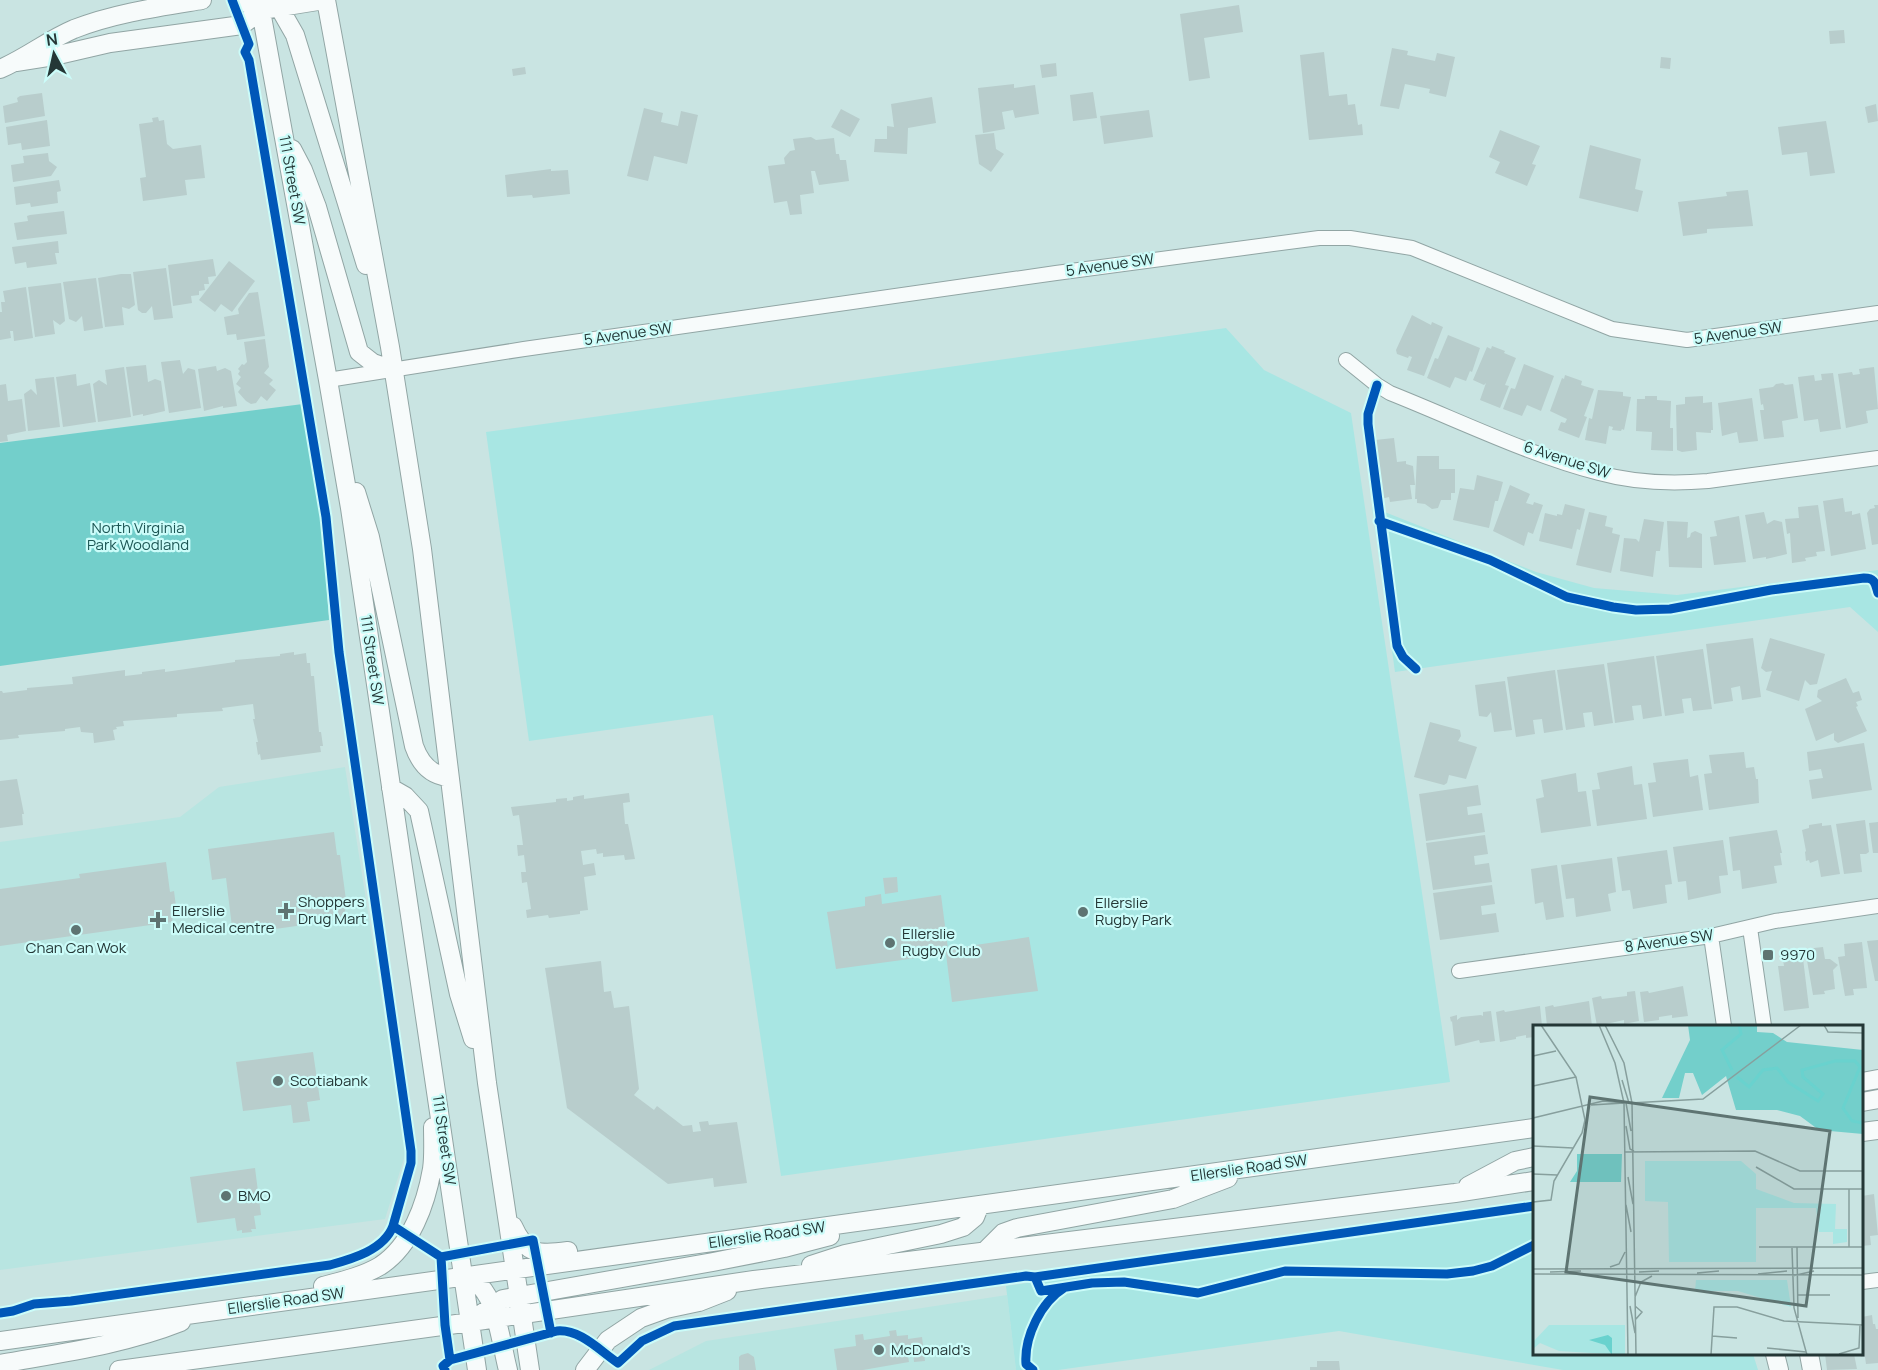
<svg xmlns="http://www.w3.org/2000/svg" width="1878" height="1370" viewBox="0 0 1878 1370" font-family="Manrope,sans-serif">
	<rect width="100%" height="100%" fill="#c9e4e2"/>
	<path fill="#b8e5e1" d="M345,767L406,1152L385,1219L0,1270V842L180,817L219,787Z
		M1007,1295L1016,1370H649L706,1341Z"/>
	<path fill="#a8e6e3" d="M1226,328L1264,370L1351,413L1450,1082L781,1176L713,715L529,741L486,432Z
		M1372,507L1536,572L1594,588L1677,595L1878,570V632L1850,607L1395,672Z
		M1534,1211V1354H1753L1758,1370H1563L1339,1331L1058,1370H1016L1006,1286Z"/>
	<path fill="#73cfcb" d="M303,404L322,520L329,620L0,666V443Z"/>
	<path fill="#b8cdcc" d="M1239,5L1243,32L1204,38L1210,78L1189,81L1180,14Z
		M1844,30L1845,43L1830,44L1829,31Z
		M1392,48L1408,51L1407,55L1435,61L1437,53L1455,57L1446,97L1429,93L1430,89L1405,84L1399,109L1380,106Z
		M1324,52L1329,96L1347,94L1348,105L1355,104L1358,125L1362,124L1363,135L1309,140L1300,55Z
		M1661,57L1671,58L1670,69L1660,68Z
		M1056,63L1057,76L1042,78L1040,65Z
		M525,67L526,74L513,76L512,69Z
		M1014,84V88L1035,85L1039,114L1015,118L1013,110L1002,112L1005,129L983,133L978,88Z
		M1093,92L1097,118L1073,121L1070,95Z
		M42,93L45,116L5,123L3,106L18,102L17,98L20,96Z
		M932,97L936,123L908,128L907,154L874,152L875,139H887V126L894,127L891,104Z
		M1876,104L1878,121L1868,123L1865,107Z
		M644,108L663,113L661,122L678,126L681,111L698,115L687,164L654,156L648,181L627,176Z
		M841,109L860,119L850,137L831,127Z
		M1149,110L1153,137L1104,144L1100,116Z
		M158,117L159,121L164,120L167,144L173,149L201,145L205,178L185,180L187,195L143,201L140,178L146,177L139,124L153,122L152,118Z
		M47,120L50,146L22,150L21,143L8,145L6,127Z
		M1826,121L1835,173L1810,176L1807,152L1782,155L1778,127Z
		M1500,130L1540,146L1532,164L1536,165L1527,186L1495,173L1500,162L1489,157Z
		M994,133L996,149L1004,154L991,172L979,164L975,135Z
		M811,137L816,140L834,138L836,154H839L840,160H846L849,181L819,185L815,171H811L814,193L800,195L802,214L790,215L787,201L774,203L768,166L785,164L784,158L790,151L795,150L793,139Z
		M1590,145L1641,159L1635,189L1643,191L1638,212L1579,198Z
		M48,153L49,161L57,167L51,176L13,182L11,165L24,163L23,156Z
		M551,169V171L568,170L570,194L533,198L532,195L507,197L505,175Z
		M59,180L61,191L57,192L58,203L31,207L30,203L16,205L14,187Z
		M1748,190L1753,226L1707,229V233L1683,236L1678,202L1727,196L1726,192Z
		M64,211L67,234L17,240L14,223L28,221L27,216L30,215Z
		M58,241L59,253H55L57,264L27,268L26,262L15,264L12,247Z
		M213,259L216,276L208,277L209,284H204L205,290L199,291V295L191,296L192,303L173,306L168,265Z
		M229,261L255,281L232,312L221,304L215,312L199,300Z
		M166,268L173,318L154,320L152,306L146,313H142L138,310L133,272Z
		M121,274H131L135,305L129,309L122,307L124,325L105,327L98,278Z
		M96,278L103,328L84,331L82,316L76,322L69,319L63,282Z
		M61,283L65,321L60,325L53,320L55,334L35,337L28,287Z
		M26,287L33,338L14,341L13,331H10L11,338L0,340V312H2L1,302H5L3,291Z
		M258,292L265,336L237,340L236,334L227,335L224,317L239,314L238,309L249,293Z
		M1412,315L1431,325L1432,322L1443,327L1424,376L1407,370L1412,357L1409,356L1408,358L1397,354L1396,350Z
		M1448,335L1480,348L1472,372L1470,371L1466,381L1455,377L1450,388L1427,378L1435,358L1438,359Z
		M265,339L269,367L264,373L273,380L269,384L276,390L267,401L261,396L256,403L251,404L246,401L238,392L241,388L236,384L241,377L238,374L240,371L238,369L242,364L244,365L247,362L244,342Z
		M1492,346L1505,351L1504,353L1516,358L1505,385L1509,386L1500,408L1480,400L1486,383L1484,385L1473,380L1487,347L1491,349Z
		M180,360L183,374L188,368L195,370L201,408L169,413L161,362Z
		M1524,364L1554,376L1541,411L1527,405L1522,416L1503,409L1511,388L1515,389Z
		M146,365L148,382L155,379L161,381L165,411L143,416V414L133,416L126,367Z
		M216,366L217,371L225,368L231,371L237,406L223,408V406L204,411L198,369Z
		M124,367L131,417L98,422L93,384L99,380L107,385L105,370Z
		M1874,367L1878,409L1866,411L1868,423L1846,428L1838,374L1852,372L1853,375L1860,374L1859,369Z
		M1833,373L1841,429L1820,432L1818,419L1804,421L1798,377L1814,375L1815,381L1822,380L1821,374Z
		M76,374L77,386L90,383L96,422L63,427L56,377Z
		M1565,375L1582,381L1581,385L1594,389L1584,416L1587,417L1579,438L1558,430L1561,422L1565,423L1567,419L1550,411L1562,378L1564,379Z
		M54,377L60,427L28,431L24,394L31,389L37,395L35,379Z
		M1783,383L1785,385L1793,384L1798,418L1782,421L1784,437L1764,439L1760,410H1764L1763,404L1761,405L1759,389L1773,387L1776,384Z
		M6,384L8,401L22,399L26,431L7,435L8,441L0,442V385Z
		M1598,390L1623,392V396L1631,397L1624,430L1622,429L1621,431L1612,430L1613,427L1609,426L1606,444L1585,440L1589,418L1592,419Z
		M1645,396H1657V400L1671,401L1670,428H1673V451L1651,450L1652,432L1636,431L1637,399H1645Z
		M1703,396V403L1712,402L1713,430H1711V433L1696,432L1697,450L1682,452L1677,450L1676,405L1685,404V397Z
		M1752,398L1758,441L1739,443L1737,432L1722,436L1718,403Z
		M1394,438L1397,462L1406,461V464L1413,466L1415,485H1410L1412,499L1390,502L1389,497L1381,499L1374,444L1375,440Z
		M1417,456H1439V469H1455V493H1451V500H1441L1438,508L1432,509L1425,504L1417,503V499H1415Z
		M1477,475L1503,482L1498,501H1495L1489,528L1453,520L1460,488L1474,490Z
		M1510,485L1530,494L1526,503L1533,505L1534,502L1543,505L1533,534L1528,532L1524,546L1493,531Z
		M1843,498L1845,512L1852,511V515L1860,513L1866,549L1831,556L1823,501Z
		M1565,504L1585,509L1580,530L1577,529L1572,549L1539,541L1545,513L1557,516V514L1562,515Z
		M1818,505L1825,551L1816,552L1817,556L1805,558L1806,561L1792,563L1790,533L1787,534L1785,519L1799,518L1798,507Z
		M1874,505H1878V544L1872,545L1867,513L1870,509L1875,508Z
		M1589,512L1607,516L1605,526L1613,528L1612,533L1620,535L1611,573L1576,565Z
		M1764,512L1767,524L1774,520L1782,522L1787,554L1766,559V557L1753,559L1745,515Z
		M1739,516L1746,562L1714,565L1710,537L1717,536L1714,521Z
		M1644,519L1664,522L1660,551H1656L1653,577L1620,571L1624,538L1636,539L1639,542Z
		M1667,521L1688,522L1687,538L1690,537L1691,533L1695,531L1702,534V568L1669,567Z
		M1753,638L1761,697L1742,700L1740,686L1731,688L1733,701L1714,704L1706,644Z
		M1770,638L1825,654L1817,684L1810,685L1805,680L1799,701L1766,690L1772,671L1766,672L1761,668Z
		M1703,649L1712,709L1693,711L1691,698L1682,699L1684,713L1665,716L1656,656Z
		M294,652V655L306,653L307,663H310L311,676H314L319,732H321L323,746H320L321,752L261,760L260,754L258,755L256,742H258L253,719H255L253,704L222,708L223,711L177,714V717L123,721L124,726L116,727L117,729L113,730L115,740L94,743L93,733L81,732L80,727L65,729V731L18,735L19,738L0,740V691H2L3,693L27,690V688L73,684L72,677L125,670V676L142,674V672L165,669V672L235,662V660L280,656V654Z
		M1654,656L1662,716L1643,719L1641,705L1632,706L1634,720L1615,723L1607,663Z
		M1604,664L1613,723L1594,726L1592,712L1583,713L1585,727L1566,730L1557,670Z
		M1555,670L1563,730L1544,733L1542,719L1533,720L1535,734L1516,737L1507,677Z
		M1846,678L1853,693L1859,691L1862,700L1856,702L1858,706L1856,707L1867,731L1838,743L1834,740V733L1816,741L1805,709L1822,701L1817,697L1818,690Z
		M1505,681L1512,730L1494,732L1491,712L1487,717L1479,716L1475,685Z
		M1430,722L1460,730L1461,736L1458,741L1477,747L1466,779L1449,775L1447,783L1444,785L1414,777Z
		M1864,743L1872,790L1812,799L1809,780L1823,778L1821,769L1809,771L1807,752Z
		M1744,752L1746,768L1754,767L1756,779H1758L1759,803L1709,810L1704,774L1712,773L1709,755Z
		M1688,759L1690,777L1698,775L1703,810L1653,817L1648,783L1656,782L1653,763Z
		M1632,766L1634,785L1642,784L1647,819L1597,826L1592,790L1600,789L1597,773Z
		M1576,773L1578,792L1586,791L1591,826L1541,833L1536,799L1544,797L1541,780Z
		M17,779L24,814H22L23,825L0,828V781Z
		M1478,785L1481,805L1467,807L1468,815L1482,813L1485,832L1426,841L1419,794Z
		M629,793L630,802L623,803L625,824H628L635,859L625,860L624,855L603,857V853L597,854L596,849L581,851L583,865L594,863L596,875L584,877L588,910L580,911V914L549,918L548,915L527,918L526,910L531,909L527,882L522,883L521,872H526L524,855L518,856L517,845H523L519,815L513,816L511,807L556,802V799L567,798V801L573,800V797L584,795V799Z
		M1865,820L1869,852L1866,854H1860L1862,872L1844,874L1836,824Z
		M1878,822V853H1873L1869,823Z
		M1822,823V826L1831,825L1840,874L1821,877L1818,860L1810,863L1809,860L1806,861L1805,852L1806,851L1802,830L1809,828V825Z
		M1777,830L1782,853H1780L1782,865L1774,866L1777,883L1742,889L1740,870L1733,871L1729,837Z
		M334,832L337,855H340L346,900H344L346,919L233,935L226,878L212,880L208,849Z
		M1485,835L1488,854L1474,856L1475,865L1489,863L1492,882L1433,890L1426,843Z
		M1723,840L1728,875L1719,876L1721,893L1688,900L1686,881L1678,882L1673,847Z
		M1667,850L1672,884L1665,885L1667,903L1633,909L1630,890L1622,891L1617,857Z
		M1612,858L1616,892L1608,894L1611,911L1576,917L1574,898L1566,899L1561,865Z
		M166,862L170,892L174,891L177,914L173,915L172,922L0,946V889L80,878L79,874Z
		M1557,865L1564,917L1546,920L1543,902L1535,904L1531,869Z
		M897,877L898,892L885,894L883,878Z
		M1492,885L1495,904L1481,906L1482,915L1496,913L1499,932L1440,940L1433,893Z
		M881,894L882,904L941,895L948,949L1029,937L1038,991L952,1002L946,954L836,969L827,912L865,906V897Z
		M1878,940V981H1875L1867,941Z
		M1862,942L1867,988L1853,989L1854,995L1845,996L1838,957L1845,956L1844,944Z
		M1823,947L1825,959H1830L1838,965L1833,970L1835,989L1824,991L1825,994L1813,995L1805,949Z
		M1802,950L1809,1008L1784,1011L1778,966H1784L1782,953Z
		M601,961L604,992L611,991L614,1008L629,1006L639,1089L634,1095L654,1110L657,1106L683,1126L692,1125L693,1132L701,1131L699,1122L708,1121L709,1125L737,1122L747,1183L714,1187L713,1178L668,1184L567,1108L545,968Z
		M1683,986L1688,1016L1672,1018V1015L1659,1017V1020L1644,1022L1640,992L1648,991L1649,993Z
		M1635,991L1639,1021L1624,1024V1020L1597,1026L1592,998L1601,996L1602,999L1627,996V992Z
		M1589,1001L1592,1026H1547L1545,1007L1553,1005L1554,1007Z
		M1540,1006L1542,1026H1534V1037L1526,1038V1035L1516,1037V1039L1500,1042L1496,1012L1504,1010L1505,1012Z
		M1491,1011L1495,1041L1480,1043L1479,1040L1455,1046L1452,1021L1451,1022L1450,1017L1457,1015V1020L1461,1017L1481,1015L1483,1016V1012Z
		M313,1052L320,1100L307,1102L310,1121L293,1123L291,1105L243,1111L236,1062Z
		M255,1168L261,1215L254,1216L256,1229H251L252,1232L242,1233V1230L237,1231L235,1218L197,1223L190,1177Z
		M1874,1194L1878,1235L1870,1236L1871,1245L1862,1246V1196Z
		M1872,1315L1873,1324H1875L1876,1329H1878V1363L1866,1364L1865,1357H1861L1860,1354L1862,1317Z
		M896,1330L897,1336L908,1335V1339L922,1337L925,1361L914,1362L913,1351H907L909,1362L863,1370H837L834,1349L856,1346L855,1335L863,1334L864,1340L890,1336L889,1331Z
		M748,1353L754,1357L756,1370H739V1357L741,1355Z
		M1825,1354H1854L1857,1369L1827,1370Z
		M1317,1361H1339L1340,1370H1310V1367H1317Z"/>
	<g fill="none" stroke-linecap="round" stroke-linejoin="round">
		<defs>
			<path id="street" d="M1346,360L1377,385L1390,393C1458,420 1529,455 1599,473C1635,483 1672,484 1708,481L1878,458
				M328,380L524,349L1056,273L1319,238H1350L1412,248L1612,329L1687,340L1878,313
				M1750,928L1764,1026
				M1711,936L1724,1026
				M1459,971L1711,936L1775,921L1878,906
				M1862,1282L1878,1280"/>
			<path id="secondary" d="M240,0L262,10
				M259,0L328,380L350,508L477,1370
				M326,0L390,347L422,549L487,1083L530,1370
				M279,7L295,35L366,265
				M16,62L54,56L110,43L242,25L262,10L324,0
				M0,69C26,58 48,40 74,29C115,13 159,7 202,0
				M292,149L303,170L317,207L359,352L373,363L393,370
				M356,492L370,537L414,746C420,763 430,775 448,777
				M391,788L405,796L419,811L459,994L473,1039
				M1862,1082L1878,1079
				M1862,1102L1878,1099
				M1862,1132L1878,1130
				M1468,1186L1515,1161L1534,1157
				M513,1226C526,1255 538,1255 568,1251
				M986,1250L1003,1233L1017,1228L1173,1199L1228,1178
				M811,1265L845,1254L941,1234L963,1227L975,1217L979,1207
				M464,1277C469,1279 475,1282 480,1286C497,1302 502,1348 508,1370
				M323,1286C342,1281 363,1276 380,1266C411,1246 426,1204 432,1169C434,1156 433,1141 433,1127
				M471,1321L503,1299L713,1262L784,1248L830,1236
				M0,1341L1534,1128
				M1775,1354L1779,1370
				M1809,1354L1812,1370
				M0,1364C61,1353 123,1345 181,1322
				M119,1370L471,1322L754,1280L1455,1193L1534,1181
				M585,1370L608,1340L641,1318L666,1309L699,1302L727,1291"/>
		</defs>
		<use href="#street" stroke="#91a5a4" stroke-width="16"/>
		<use href="#secondary" stroke="#91a5a4" stroke-width="20"/>
		<use href="#street" stroke="#f7fbfb" stroke-width="14"/>
		<use href="#secondary" stroke="#f7fbfb" stroke-width="18"/>
		<defs>
			<path id="cycleway" d="M232,0L249,44L245,52L249,60L326,517L339,652L411,1151V1163L393,1226L441,1257L533,1240L551,1333
				M1377,385L1368,414V424L1397,646L1403,657L1416,669
				M1379,521L1490,560L1567,597L1613,607L1636,610L1670,609L1771,590L1864,578C1875,578 1875,583 1878,593
				M441,1257L445,1325L450,1360
				M1035,1277L1534,1206
				M0,1313L13,1311L34,1304L71,1301L330,1265C352,1259 384,1250 393,1226
				M445,1370L443,1366L450,1360L557,1331C580,1329 599,1350 618,1363L642,1341L674,1326L1026,1276L1035,1277L1041,1291L1092,1283L1124,1282L1198,1293L1285,1271L1447,1274L1473,1271L1492,1266L1534,1245
				M1033,1370L1026,1364C1024,1337 1041,1302 1064,1288"/>
		</defs>
		<use href="#cycleway" stroke="#cbfcf9" stroke-width="13"/>
		<use href="#cycleway" stroke="#0057b8" stroke-width="9"/>
	</g>
	<g fill="#5e7472" stroke="#cbfcf9" stroke-width="2">
		<path d="M283 902h6v6h6v6h-6v6h-6v-6h-6v-6h6z"/>
		<circle cx="1083" cy="912" r="6"/>
		<path d="M155 911h6v6h6v6h-6v6h-6v-6h-6v-6h6z"/>
		<circle cx="76" cy="930" r="6"/>
		<circle cx="890" cy="943" r="6"/>
		<rect x="1762" y="949" width="12" height="12" rx="3"/>
		<circle cx="278" cy="1081" r="6"/>
		<circle cx="226" cy="1196" r="6"/>
		<circle cx="879" cy="1350" r="6"/>
	</g>
	<g text-anchor="middle" stroke-width="4.5" stroke-linejoin="round" paint-order="stroke">
		<g font-size="15" fill="#243736" stroke="#cbfcf9">
			<text transform="translate(292 180) rotate(80)" y="5">111 Street SW</text>
			<text transform="translate(1110 265) rotate(-8)" y="5">5 Avenue SW</text>
			<text transform="translate(1738 333) rotate(-8)" y="5">5 Avenue SW</text>
			<text transform="translate(628 334) rotate(-8)" y="5">5 Avenue SW</text>
			<text transform="translate(1567 460) rotate(18)" y="5">6 Avenue SW</text>
			<text transform="translate(372 660) rotate(82)" y="5">111 Street SW</text>
			<text transform="translate(1669 941) rotate(-8)" y="5">8 Avenue SW</text>
			<text transform="translate(444 1140) rotate(82)" y="5">111 Street SW</text>
			<text transform="translate(1249 1168) rotate(-8)" y="5">Ellerslie Road SW</text>
			<text transform="translate(767 1235) rotate(-8)" y="5">Ellerslie Road SW</text>
			<text transform="translate(286 1301) rotate(-8)" y="5">Ellerslie Road SW</text>
		</g>
		<g font-size="15" fill="#1d5654" stroke="#cbfcf9">
			<text x="138" y="533">North Virginia<tspan x="138" dy="17">Park Woodland</tspan></text>
		</g>
		<g font-size="15" fill="#243736" stroke="#cbfcf9" text-anchor="start">
			<text x="298" y="907">Shoppers<tspan x="298" dy="17">Drug Mart</tspan></text>
			<text x="1095" y="908">Ellerslie<tspan x="1095" dy="17">Rugby Park</tspan></text>
			<text x="172" y="916">Ellerslie<tspan x="172" dy="17">Medical centre</tspan></text>
			<text x="902" y="939">Ellerslie<tspan x="902" dy="17">Rugby Club</tspan></text>
			<text x="76" y="953" text-anchor="middle">Chan Can Wok</text>
			<text x="1780" y="960">9970</text>
			<text x="290" y="1086">Scotiabank</text>
			<text x="238" y="1201">BMO</text>
			<text x="891" y="1355">McDonald's</text>
		</g>
	</g>
	<g transform="translate(1533 1025)">
		<rect width="330" height="330" fill="#c9e4e2"/>
		<path d="M112,136H208L223,149V164L261,178L303,179L302,204H314V217L300,219V207H286L283,183H223V237H136L135,177L112,176ZM163,255H254L258,282L205,266H162ZM16,300H92V330L26,326L7,318L0,324V317Z" fill="#a8e6e3"/>
		<path d="M155,0H224V7L240,8L254,17L330,25V109L286,105L267,91L244,85H203L193,51L169,70L160,48H152L146,73H129L157,15ZM44,129H89L88,157H37L44,146Z" fill="#73cfcb"/>
		<path d="M75,310L79,313V330L72,320L56,315Z" fill="#69d2ce"/>
		<path fill="none" stroke="#69d2ce" stroke-width="3" d="M199,45L189,25L208,9L206,0M204,52L216,62L230,45L244,43L255,57L285,76L290,69L270,52L269,45L302,36H322L327,42L310,83L319,96L330,98"/>
		<path fill="none" stroke="#879f9d" stroke-width="1.5" d="M66,0L82,38L91,78L95,330M72,0L91,38L99,78L103,330M291,0L295,7L330,8M0,31L23,26M89,55L96,78M0,61L43,52M93,78L98,106M97,78L170,74L268,0M58,80L91,78M0,93L70,76L91,78M93,101L97,124L101,126M0,121L40,123M92,127L222,126L267,146H330M223,142L261,164H330M0,149L24,150M95,152L100,179M0,177L18,175L21,156L49,108L52,95L43,52L8,0M93,180L98,207M226,222H330M264,222L265,293M316,222V164M259,223L261,283L274,330M77,242L86,239L92,227M0,244L330,243M17,247L48,246M106,247L126,246M164,248L186,246M0,249L330,250M225,249L254,246M259,251L281,246M264,270H297M102,272L108,257L119,251M97,281L102,308M102,281L109,287L103,294M179,311L204,313M234,323L273,327M306,329L326,323L327,300M178,330L181,282H204L251,296L330,300"/>
		<path fill="#5e7472" fill-opacity="0.15" stroke="#5e7472" stroke-width="3" d="M57,72L297,106L273,281L33,247Z"/>
		<rect width="330" height="330" fill="none" stroke="#243736" stroke-width="3"/>
	</g>
	<g transform="translate(54 54) rotate(352)" stroke="#cbfcf9" stroke-width="4.5" paint-order="stroke">
	<path d="M0-4.5L10 22L0 15L-10 22Z" fill="#243736"/>
	<text y="-9" font-size="16" font-weight="bold" text-anchor="middle" fill="#243736">N</text>
	</g>
</svg>
